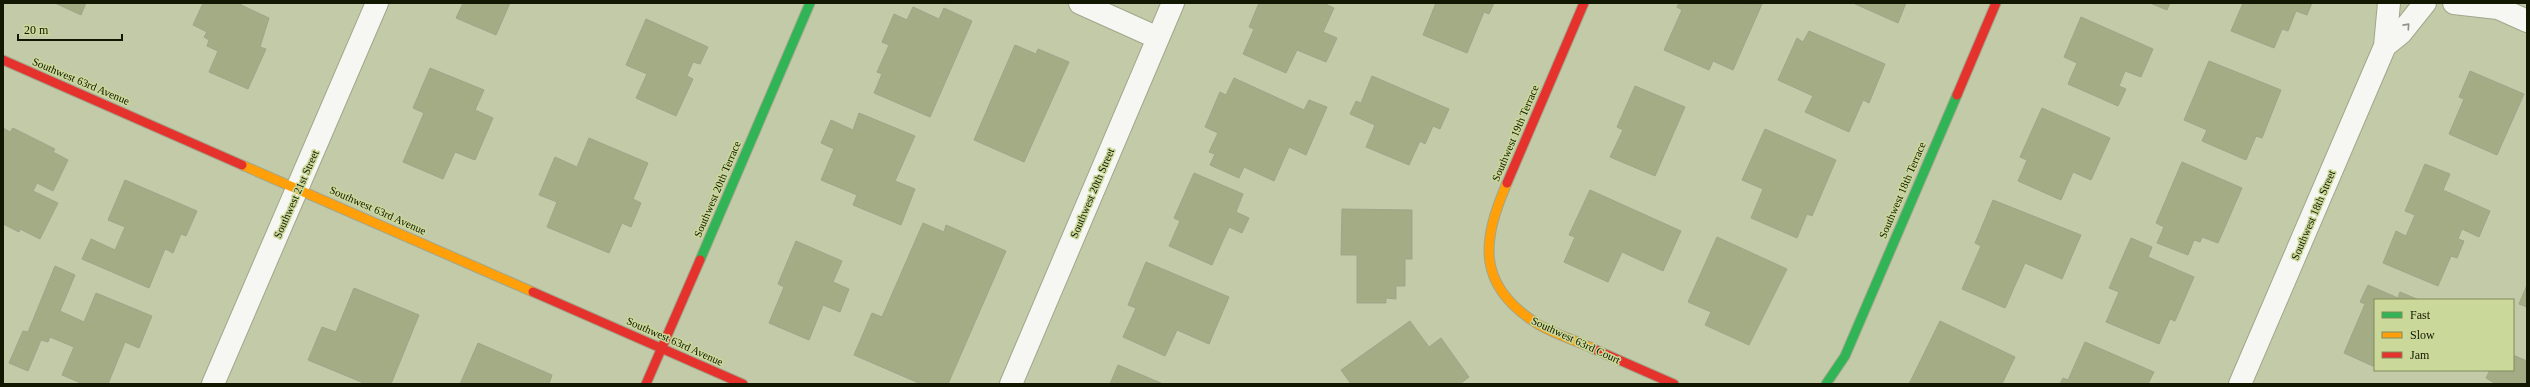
<svg xmlns="http://www.w3.org/2000/svg" width="2530" height="387" viewBox="0 0 2530 387" font-family="'Times New Roman',serif">
	<rect width="100%" height="100%" fill="#c2caa8"/>
	<path fill="#a4ac86" stroke="#9fa58a" d="M55,3H86L81,15Z
		M203,3H242L241,5L269,18L260,47L266,49L248,89L209,72L218,51L207,46L209,40L204,37L207,32L193,25Z
		M463,3H510L496,35L456,18Z
		M1259,3H1323L1334,8L1323,32L1337,38L1326,62L1297,50L1286,73L1243,54L1254,29L1249,27Z
		M1436,3H1494L1489,14L1484,12L1467,53L1423,35Z
		M1679,3L1762,4L1733,70L1713,61L1709,70L1664,50L1682,10L1677,7Z
		M1853,3H1906L1898,23Z
		M2150,3H2170L2167,10Z
		M2243,3H2312L2307,15L2296,11L2288,31L2282,29L2274,48L2231,31Z
		M913,7L939,19L944,8L972,21L930,117L874,93L882,74L877,72L889,45L882,42L894,14L907,20Z
		M2081,17L2153,49L2141,77L2125,71L2119,86L2126,89L2118,106L2068,84L2077,63L2064,57Z
		M646,19L708,47L700,64L693,62L687,76L693,79L676,116L636,98L647,74L626,65Z
		M1809,31L1885,64L1869,103L1863,100L1849,132L1805,112L1813,96L1778,80L1797,38L1803,42Z
		M1015,45L1036,54L1038,49L1069,62L1024,162L974,140Z
		M2209,61L2281,90L2262,138L2256,136L2246,160L2202,141L2207,130L2184,120Z
		M430,68L484,90L475,110L493,118L475,160L455,152L443,179L403,162L424,113L413,108Z
		M2470,71L2524,94L2497,155L2449,134L2464,99L2459,97Z
		M1372,76L1449,109L1440,129L1433,126L1425,144L1420,141L1409,165L1366,147L1375,125L1350,114L1356,101L1361,103Z
		M1234,78L1304,110L1309,100L1327,107L1306,155L1289,147L1274,181L1244,167L1239,178L1210,165L1215,154L1209,152L1218,133L1205,127L1220,92L1226,95Z
		M1635,86L1685,107L1655,176L1610,157L1623,130L1617,127Z
		M2042,108L2110,138L2091,180L2073,172L2061,200L2018,181L2027,160L2020,157Z
		M859,113L915,136L895,181L915,189L901,225L853,205L857,195L821,180L834,149L821,143L831,120L853,130Z
		M3,128L10,132L13,128L55,149L53,152L68,160L53,191L37,183L33,191L58,203L40,239L20,229L19,232L3,224Z
		M1765,129L1836,160L1812,216L1807,214L1797,238L1751,218L1763,189L1742,180Z
		M589,138L648,163L633,199L641,203L631,227L622,223L609,253L547,227L557,202L539,195L555,157L577,167Z
		M2182,162L2242,188L2218,243L2202,237L2200,242L2194,240L2188,255L2157,243L2164,227L2156,223Z
		M2425,164L2450,174L2443,190L2490,211L2479,237L2462,229L2458,239L2464,241L2457,258L2451,256L2438,286L2383,263L2396,231L2406,236L2415,215L2405,211Z
		M1194,173L1243,194L1236,212L1249,218L1242,233L1229,227L1212,265L1169,246L1180,221L1174,218Z
		M125,180L197,211L186,236L181,234L173,253L165,249L149,288L82,259L91,239L115,250L125,227L108,220Z
		M1590,190L1681,231L1663,271L1622,252L1608,282L1564,262L1575,237L1569,235Z
		M1993,200L2081,235L2062,279L2025,263L2005,308L1962,289L1981,246L1975,243Z
		M1342,209L1412,210V259H1405V286H1396V299L1386,298V303H1357V255H1341Z
		M923,223L944,232L946,225L1006,251L948,384H921L854,355L872,313L882,317Z
		M1717,237L1787,269L1749,345L1705,325L1711,312L1688,302Z
		M2131,238L2152,247L2148,257L2194,277L2175,321L2170,319L2159,344L2106,322L2119,292L2109,288Z
		M796,241L842,261L833,282L849,289L840,312L823,305L809,340L769,323L784,287L778,284Z
		M1146,262L1229,297L1209,344L1177,330L1165,356L1123,337L1136,308L1128,305Z
		M55,266L75,275L60,311L84,322L96,293L152,316L139,348L125,342L108,384H83L62,375L74,347L50,337L48,342L41,340L28,371L9,363L23,331L28,332Z
		M2368,285L2398,298L2400,292L2419,300H2375V367L2344,353L2365,304L2360,302Z
		M2527,285V307L2519,304Z
		M354,288L419,315L391,384H366L308,360L322,327L336,332Z
		M1410,321L1429,347L1441,338L1469,377L1460,384H1351L1341,370Z
		M1940,321L2015,357L2002,384H1909Z
		M2085,342L2154,372L2148,384H2060L2063,378L2068,380Z
		M478,343L552,375L549,384H460Z
		M2513,355L2527,361V384H2496L2486,378L2490,370H2513Z
		M1118,365L1161,383V384H1110Z"/>
	<g fill="none" stroke-linecap="round" stroke-linejoin="round">
		<defs>
			<path id="street" d="M1080,3L1158,38
				M2454,3L2498,8L2527,21
				M2385,46L2401,33L2425,3
				M213,384L377,3
				M1011,384L1173,3
				M2240,384L2385,46L2389,3"/>
			<path id="fast" d="M700,260L810,3
				M1826,384L1845,356L1957,95"/>
			<path id="slow" d="M242,165L533,292
				M1507,183C1482,241 1476,284 1536,323C1553,334 1575,340 1594,349"/>
			<path id="jam" d="M3,60L242,165
				M1957,95L1996,3
				M1507,183L1584,3
				M533,292L743,384
				M1594,349L1674,384
				M646,384L700,260"/>
		</defs>
		<use href="#street" stroke="#a1a78b" stroke-width="24"/>
		<use href="#fast" stroke="#a1a78b" stroke-width="11"/>
		<use href="#slow" stroke="#a1a78b" stroke-width="11"/>
		<use href="#jam" stroke="#a1a78b" stroke-width="11"/>
		<use href="#street" stroke="#f6f7f2" stroke-width="22"/>
		<use href="#fast" stroke="#30b455" stroke-width="9"/>
		<use href="#slow" stroke="#ff9f0a" stroke-width="9"/>
		<use href="#jam" stroke="#e5322d" stroke-width="9"/>
	</g>
	<defs><path id="oneway-chevron" d="M-2-3.5L2.5 0L-2 3.5" fill="none" stroke-width="1.6" stroke-linecap="round" stroke-linejoin="round"/></defs>
	<use stroke="#8f9286" href="#oneway-chevron" transform="translate(2407 26) rotate(-48)"/>
	<g text-anchor="middle" stroke-width="3" stroke-linejoin="round" paint-order="stroke">
		<g font-size="11" fill="#121701" stroke="#cad999">
			<text transform="translate(81 81) rotate(23)" y="4">Southwest 63rd Avenue</text>
			<text transform="translate(1515 133) rotate(-67)" y="4">Southwest 19th Terrace</text>
			<text transform="translate(717 189) rotate(-67)" y="4">Southwest 20th Terrace</text>
			<text transform="translate(1902 190) rotate(-67)" y="4">Southwest 18th Terrace</text>
			<text transform="translate(1092 193) rotate(-67)" y="4">Southwest 20th Street</text>
			<text transform="translate(296 194) rotate(-66)" y="4">Southwest 21st Street</text>
			<text transform="translate(378 210) rotate(24)" y="4">Southwest 63rd Avenue</text>
			<text transform="translate(2313 215) rotate(-67)" y="4">Southwest 18th Street</text>
			<text transform="translate(1576 340) rotate(25)" y="4">Southwest 63rd Court</text>
			<text transform="translate(675 341) rotate(24)" y="4">Southwest 63rd Avenue</text>
		</g>
	</g>
	<rect width="2530" height="387" fill="none" stroke="#121701" stroke-width="8"/>
	<rect x="2374" y="299" width="140" height="72" fill="#cad999" stroke="#808b5c"/>
	<rect x="2382" y="312" width="20" height="6" fill="#30b455" stroke="#808b5c"/>
	<text x="2410" y="319" font-size="12" fill="#121701">Fast</text>
	<rect x="2382" y="332" width="20" height="6" fill="#ff9f0a" stroke="#808b5c"/>
	<text x="2410" y="339" font-size="12" fill="#121701">Slow</text>
	<rect x="2382" y="352" width="20" height="6" fill="#e5322d" stroke="#808b5c"/>
	<text x="2410" y="359" font-size="12" fill="#121701">Jam</text>
	<path d="M18 34v6h104v-6" fill="none" stroke="#121701" stroke-width="2"/>
	<text x="24" y="34" font-size="12" fill="#121701" stroke="#cad999" stroke-width="3" paint-order="stroke">20 m</text>
</svg>
